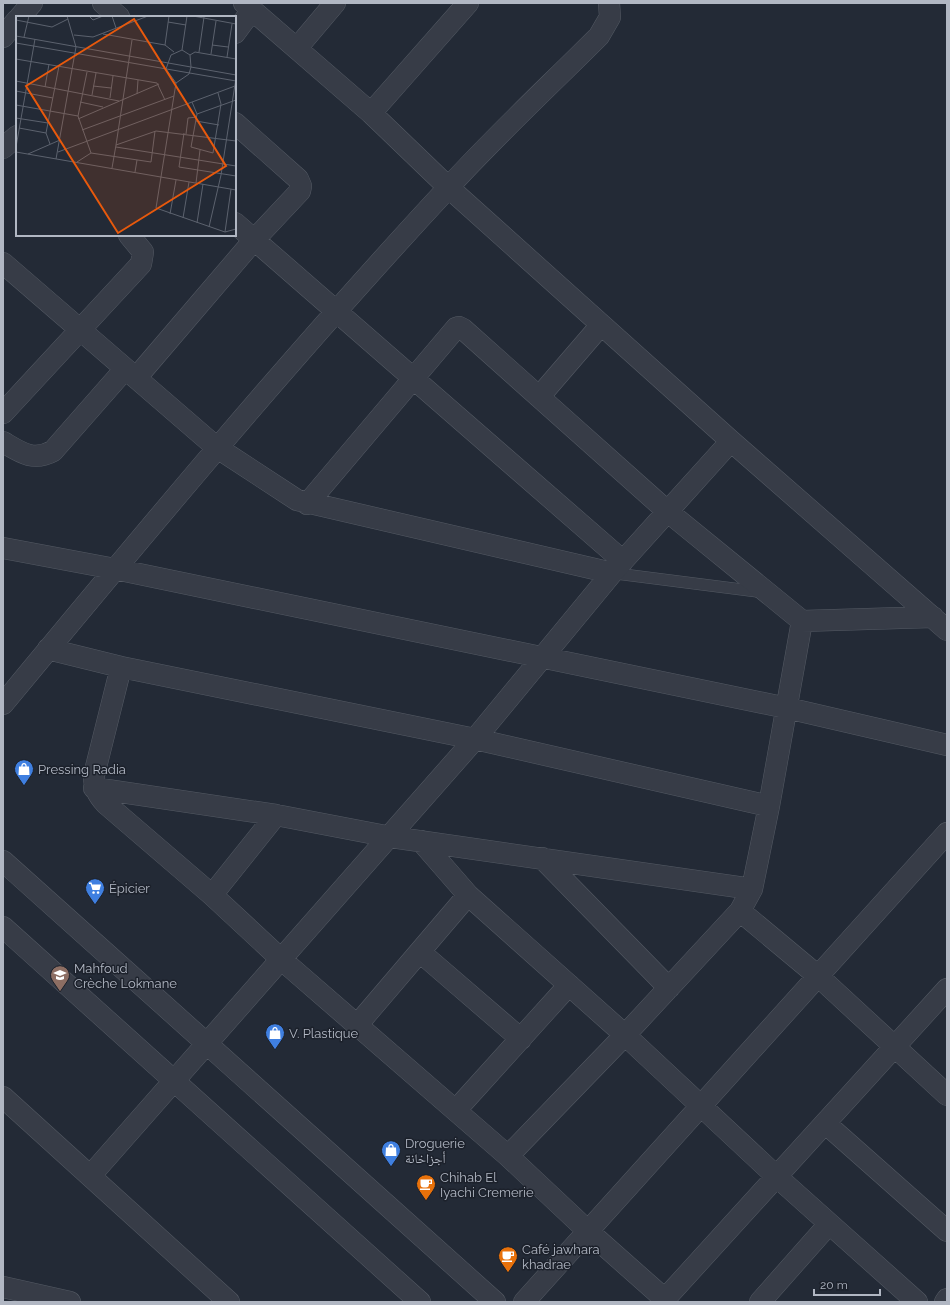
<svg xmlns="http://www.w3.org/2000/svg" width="950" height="1305" viewBox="0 0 950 1305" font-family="Raleway,'Noto Naskh Arabic',sans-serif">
	<rect width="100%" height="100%" fill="#232a36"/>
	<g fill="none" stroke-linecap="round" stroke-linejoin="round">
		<defs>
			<path id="lane" d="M612,573L761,592"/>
			<path id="street" d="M103,3L119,17
				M244,3L371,113L448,187L731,441L947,630
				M20,17L32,3
				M235,33L252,10
				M3,37L17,20
				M297,48L335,3
				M371,113L468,3
				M3,148L17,136
				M235,223L623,561
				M3,263L216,447L297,500L612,573L731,441
				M136,378L254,240L300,191L301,186L298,179L235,123
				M539,397L601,325
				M3,413L141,264L143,252L129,235
				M3,442C20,452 33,462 53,451L125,369
				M307,504L456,328L459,327L463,329L667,511L802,621L933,617
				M3,548L115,569L787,708L947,745
				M48,649L121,667L475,739L769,806
				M121,667L94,775C94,788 97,794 106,804L212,895L282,960L508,1156L589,1232L668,1302
				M3,704C148,529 293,355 447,189C495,136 548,87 599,36L610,17L609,3
				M94,788L276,815L391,837L752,889
				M421,841L468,895L625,1035L776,1176L917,1302
				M542,858L669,988
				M3,861L495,1302
				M212,895L276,815
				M740,911L818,976L947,1095
				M3,927L420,1302
				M420,952L521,1039
				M358,1024L468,895
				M3,1097L229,1302
				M456,1110L569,985
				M825,1123L947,1231
				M508,1156L625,1035L740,911L752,889L769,806L802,621
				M91,1175L475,739L612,573
				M3,1287L70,1302
				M665,1299L947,989
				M524,1302L947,833
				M760,1302L829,1224
				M945,1302L947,1299"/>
		</defs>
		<use href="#lane" stroke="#545a64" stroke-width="12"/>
		<use href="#street" stroke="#545a64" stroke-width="22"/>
		<use href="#lane" stroke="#373c47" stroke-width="11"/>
		<use href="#street" stroke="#373c47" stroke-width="21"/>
	</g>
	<defs>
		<symbol id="shop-pin" viewBox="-11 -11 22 30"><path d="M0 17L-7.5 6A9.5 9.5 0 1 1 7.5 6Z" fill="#3f7fe0" stroke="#1c212b"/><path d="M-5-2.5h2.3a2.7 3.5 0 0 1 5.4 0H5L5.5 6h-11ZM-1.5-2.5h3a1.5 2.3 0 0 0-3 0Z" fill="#fff"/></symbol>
		<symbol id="supermarket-pin" viewBox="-11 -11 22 30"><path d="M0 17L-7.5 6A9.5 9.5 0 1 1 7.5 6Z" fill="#3f7fe0" stroke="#1c212b"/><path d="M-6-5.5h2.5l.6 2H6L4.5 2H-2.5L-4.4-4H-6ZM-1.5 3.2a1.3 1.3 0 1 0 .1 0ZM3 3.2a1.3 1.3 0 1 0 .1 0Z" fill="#fff"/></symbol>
		<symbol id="school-pin" viewBox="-11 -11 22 30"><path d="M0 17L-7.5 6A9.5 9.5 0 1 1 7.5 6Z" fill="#8d6e63" stroke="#1c212b"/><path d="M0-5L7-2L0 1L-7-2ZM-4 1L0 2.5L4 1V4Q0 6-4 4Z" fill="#fff"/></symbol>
		<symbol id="cafe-pin" viewBox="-11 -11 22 30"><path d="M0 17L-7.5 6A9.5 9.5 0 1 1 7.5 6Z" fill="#e8710a" stroke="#1c212b"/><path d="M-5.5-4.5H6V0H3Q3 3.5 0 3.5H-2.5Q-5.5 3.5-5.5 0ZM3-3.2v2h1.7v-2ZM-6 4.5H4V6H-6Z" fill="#fff"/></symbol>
	</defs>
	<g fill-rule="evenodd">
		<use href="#shop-pin" x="13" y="758" width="22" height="30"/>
		<use href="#supermarket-pin" x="84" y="877" width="22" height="30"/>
		<use href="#school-pin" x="49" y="964" width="22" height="30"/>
		<use href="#shop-pin" x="264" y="1022" width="22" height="30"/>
		<use href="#shop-pin" x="380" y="1139" width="22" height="30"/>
		<use href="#cafe-pin" x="415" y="1173" width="22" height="30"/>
		<use href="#cafe-pin" x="497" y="1245" width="22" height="30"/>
	</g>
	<g text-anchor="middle" stroke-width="3" stroke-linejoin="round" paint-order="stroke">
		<g font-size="13" fill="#b1b7c3" stroke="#1c212b" text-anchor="start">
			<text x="38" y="774">Pressing Radia</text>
			<text x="109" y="893">Épicier</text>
			<text x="74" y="973">Mahfoud<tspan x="74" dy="15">Crèche Lokmane</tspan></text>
			<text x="289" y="1038">V. Plastique</text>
			<text x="405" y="1148">Droguerie<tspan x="405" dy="15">أجزاخانة</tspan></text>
			<text x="440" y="1182">Chihab El<tspan x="440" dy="15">Iyachi Cremerie</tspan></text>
			<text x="522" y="1254">Café jawhara<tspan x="522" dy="15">khadrae</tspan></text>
		</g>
	</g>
	<g transform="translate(16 16)">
		<rect width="220" height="220" fill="#232a36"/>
		<path fill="none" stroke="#5c626e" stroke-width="1" d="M73,0L77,4L87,0M96,0L100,12M177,0L220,8M0,4L36,11L52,3M152,6L170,9M87,18L149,29L158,36M58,19L77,21L132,0M0,20L220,59M8,21L13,0M0,27L220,65M149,29L153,0M196,29L212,31M166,34L171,0M183,36L188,1M195,38L200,5M174,39L179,36L220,43M211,41L216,8M0,43L141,67L149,84M71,56L62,100L75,137M0,65L103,85M160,67L173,58L175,51L174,39L166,34L155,39L150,53L160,67L140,192L209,216L220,213M77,70L95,72M29,71L33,48M0,75L37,82M121,78L122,64M76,79L80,57M94,82L97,60M64,86L87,91M176,86L181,98L175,131L197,137L205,88L202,77M0,89L62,100M181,98L220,84M0,102L32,107M62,103L143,68M180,105L203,109M3,112L30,117M66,114L158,80M168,117L163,151L220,160M170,118L172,102L181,101M34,128L30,117L43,50M100,129L116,24M0,131L19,23M100,131L220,150M0,136L220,174M42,136L219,70M12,138L44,124M40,143L60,31L51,0M61,146L75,137L135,146L139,115M96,152L100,129L140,115L220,125M119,156L121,144M180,167L184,134M154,198L160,164M167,202L173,166M181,207L187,168M193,211L205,159L220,62M209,216L215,173"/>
		<path fill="#e8590c" fill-opacity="0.15" stroke="#e8590c" stroke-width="2" d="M118,3L210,150L102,217L10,70Z"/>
		<rect width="220" height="220" fill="none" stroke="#b1b7c3" stroke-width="2"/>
	</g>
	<rect width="950" height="1305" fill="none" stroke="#b1b7c3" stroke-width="8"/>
	<path d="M814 1289v6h66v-6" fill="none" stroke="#b1b7c3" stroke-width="2"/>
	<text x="820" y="1289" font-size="12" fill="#b1b7c3" stroke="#1c212b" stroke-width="3" paint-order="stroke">20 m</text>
</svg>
